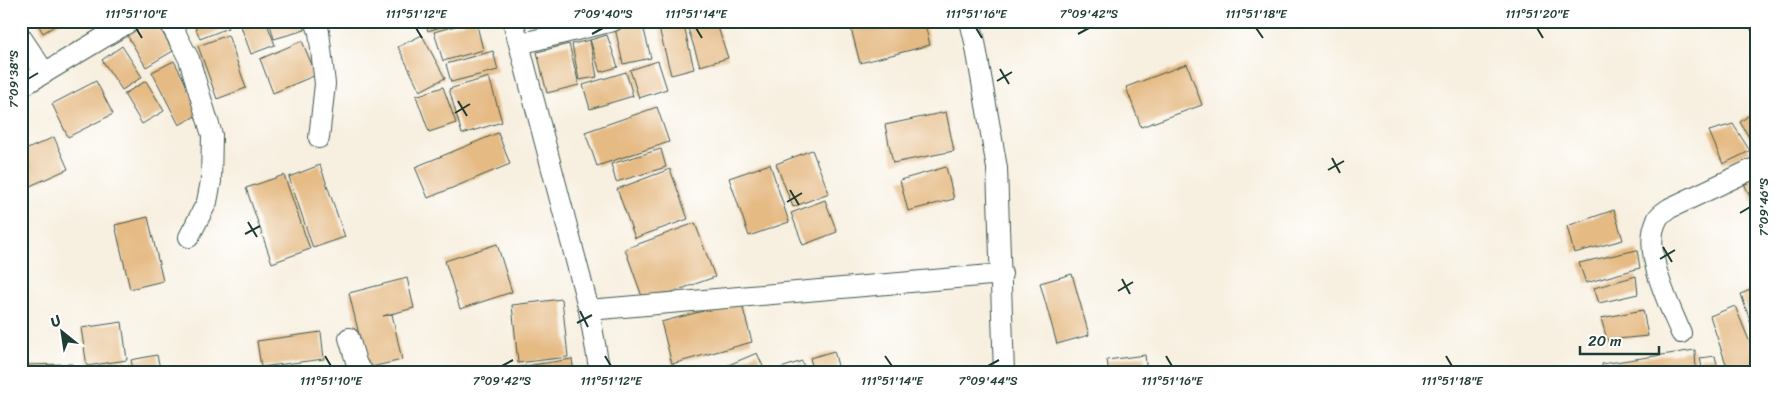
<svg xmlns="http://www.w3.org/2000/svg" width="1778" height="394" viewBox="0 0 1778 394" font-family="Sriracha,sans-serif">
	<rect width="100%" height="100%" fill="#fff"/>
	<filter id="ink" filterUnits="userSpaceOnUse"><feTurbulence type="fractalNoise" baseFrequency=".02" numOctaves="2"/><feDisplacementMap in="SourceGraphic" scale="10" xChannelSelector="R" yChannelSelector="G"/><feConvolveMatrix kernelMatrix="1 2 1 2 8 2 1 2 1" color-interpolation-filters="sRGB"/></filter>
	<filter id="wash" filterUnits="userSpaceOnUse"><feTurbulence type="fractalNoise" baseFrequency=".0096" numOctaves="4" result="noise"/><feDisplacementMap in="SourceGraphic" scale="20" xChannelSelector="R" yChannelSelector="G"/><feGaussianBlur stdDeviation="1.12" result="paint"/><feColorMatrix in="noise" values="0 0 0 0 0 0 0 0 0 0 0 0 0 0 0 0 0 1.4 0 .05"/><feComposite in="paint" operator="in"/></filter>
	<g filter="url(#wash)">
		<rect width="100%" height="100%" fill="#f7efdf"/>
		<g id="blocks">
			<path fill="#e5ba83" d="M36,21H63L43,33Z
				M149,21H156L173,51L146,67L127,35Z
				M193,21H225L228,28L200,39Z
				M239,21H266L275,45L251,54Z
				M269,21H303L305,30L274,39Z
				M424,21H455V22L428,31Z
				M472,21H476L483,50L443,61L434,32Z
				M688,21H716L728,58L700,66L686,22Z
				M849,21H924L930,45L860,63Z
				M1746,21H1757V40Z
				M642,22L651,58L623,64L615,28Z
				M683,22L694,69L671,75L659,28Z
				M228,35L246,88L217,99L198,46Z
				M422,35L445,78L420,91L398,47Z
				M607,35L618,67L600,72L590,40Z
				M590,40L597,77L579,80L572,44Z
				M302,41L316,75L273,93L260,59Z
				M569,44L579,85L547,93L537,52Z
				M122,46L142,77L122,90L102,60Z
				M493,51L498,70L451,82L446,64Z
				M174,61L201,113L179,125L152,72Z
				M658,61L667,89L639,98L630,70Z
				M1187,64L1202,105L1141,127L1126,87Z
				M626,72L633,96L590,109L583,85Z
				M489,77L502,122L462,134L449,89Z
				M96,81L113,114L68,137L52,104Z
				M146,81L164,111L142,124L124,94Z
				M443,87L456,123L429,132L416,96Z
				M657,107L669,142L597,166L585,132Z
				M946,112L954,151L893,163L885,125Z
				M1752,113L1757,123V151L1740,122Z
				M1733,124L1750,151L1723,164L1709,131Z
				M498,133L510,164L428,198L415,167Z
				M54,137L68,169L21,190V152Z
				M661,149L666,167L616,182L611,164Z
				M812,150L829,193L793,207L776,164Z
				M770,164L789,222L749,236L729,178Z
				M320,165L345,237L313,248L289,177Z
				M946,167L954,199L908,211L900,180Z
				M670,169L688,219L635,238L617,189Z
				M1757,169V202L1753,204L1741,176Z
				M284,175L310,249L272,263L246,188Z
				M825,200L837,232L803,245L791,213Z
				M1614,210L1623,240L1574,253L1567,226Z
				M148,217L163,281L130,289L115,225Z
				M695,223L715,277L644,302L625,249Z
				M497,244L512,292L460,309L445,261Z
				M1637,250L1640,268L1586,283L1579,263Z
				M1072,274L1089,335L1057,344L1040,283Z
				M1636,276L1638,294L1599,303L1594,288Z
				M407,278L414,308L383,316L392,314L402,360L367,368L349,293Z
				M1757,287V328L1753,330L1741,294Z
				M562,299L568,357L518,363L512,305Z
				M741,301L752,342L672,364L661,322Z
				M1735,306L1757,360V366L1740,373H1729L1710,316Z
				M1643,310L1648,336L1607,340L1601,318Z
				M122,322L127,360L87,366L81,328Z
				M321,332L324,359L261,367L257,341Z
				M1695,350L1696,373H1603L1602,364Z
				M834,351L840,373H814L810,358Z
				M757,353L766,373H729L726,366L728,373H704L726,366Z
				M157,355L161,373H134L131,360Z
				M1145,355L1147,373H1109L1107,360Z
				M1715,356L1719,373H1703L1700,358Z
				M572,359L574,373H520L519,367Z
				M802,361L806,373H772V371Z
				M72,364L73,373H28V365Z
				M123,365L124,373H79V371Z
				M1498,368V373H1458V371Z"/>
		</g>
	</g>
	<g filter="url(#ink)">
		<use href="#blocks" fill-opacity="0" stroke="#3f584e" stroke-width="1"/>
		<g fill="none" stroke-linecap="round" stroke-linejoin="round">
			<defs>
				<path id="minor" d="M169,21L189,59L212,135L211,181L207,202L189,237
					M315,21L319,32L325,84L319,138
					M513,21L589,310L600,373
					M970,21L975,42L997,168L1004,373
					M21,37L45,73
					M519,44L613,21
					M21,87L131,21
					M589,310L1002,274
					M1681,333C1669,304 1640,248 1658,218C1660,214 1666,211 1670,208L1757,167
					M349,338L357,365L364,373"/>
			</defs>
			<use href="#minor" stroke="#3f584e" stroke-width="22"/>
			<use href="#minor" stroke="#fff" stroke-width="20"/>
		</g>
	</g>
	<path fill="none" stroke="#1f3d34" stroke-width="2" d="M136,28L142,38M416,28L422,38M696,28L702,38M976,28L982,38M1256,28L1263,38M1537,28L1543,38M592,34L603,28M1078,34L1089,28M1000,69L1009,84M28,79L38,73M997,81L1012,72M458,101L467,116M455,113L470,104M1332,158L1340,173M1328,170L1344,161M790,190L799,205M787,202L802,193M1740,213L1750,207M248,222L257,237M245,234L260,226M1663,247L1672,262M1660,259L1675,250M1122,279L1130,294M1118,291L1133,282M580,311L588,327M577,323L592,315M325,356L331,366M605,356L611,366M885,356L892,366M1166,356L1172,366M1446,356L1452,366M502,366L513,360M988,366L999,360"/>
	<rect width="1778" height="394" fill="none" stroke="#fff" stroke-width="55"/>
	<g transform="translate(62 332) rotate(330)" stroke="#ffffff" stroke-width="4" paint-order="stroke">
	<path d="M0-4L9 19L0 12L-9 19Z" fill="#1f3d34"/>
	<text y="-8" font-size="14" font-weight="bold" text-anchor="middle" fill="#1f3d34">U</text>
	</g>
	<path d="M1580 346v8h79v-8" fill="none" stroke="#1f3d34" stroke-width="2.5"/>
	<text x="1588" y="346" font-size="15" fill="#1f3d34" stroke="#ffffff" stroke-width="4" paint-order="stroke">20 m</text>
	<rect x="28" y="28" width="1722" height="338" fill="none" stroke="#1f3d34" stroke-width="2"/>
	<g font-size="12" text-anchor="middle" fill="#1f3d34">
		<text x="136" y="18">111°51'10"E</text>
		<text x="416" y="18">111°51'12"E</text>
		<text x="603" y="18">7°09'40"S</text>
		<text x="696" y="18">111°51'14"E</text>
		<text x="976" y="18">111°51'16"E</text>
		<text x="1089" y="18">7°09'42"S</text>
		<text x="1256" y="18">111°51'18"E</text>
		<text x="1537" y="18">111°51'20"E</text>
		<text transform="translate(14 79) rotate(-90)" y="4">7°09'38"S</text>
		<text transform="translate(1764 207) rotate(-90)" y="4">7°09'46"S</text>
		<text x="331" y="385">111°51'10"E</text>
		<text x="502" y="385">7°09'42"S</text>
		<text x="611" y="385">111°51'12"E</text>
		<text x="892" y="385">111°51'14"E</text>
		<text x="988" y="385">7°09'44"S</text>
		<text x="1172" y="385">111°51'16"E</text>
		<text x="1452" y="385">111°51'18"E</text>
	</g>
</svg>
